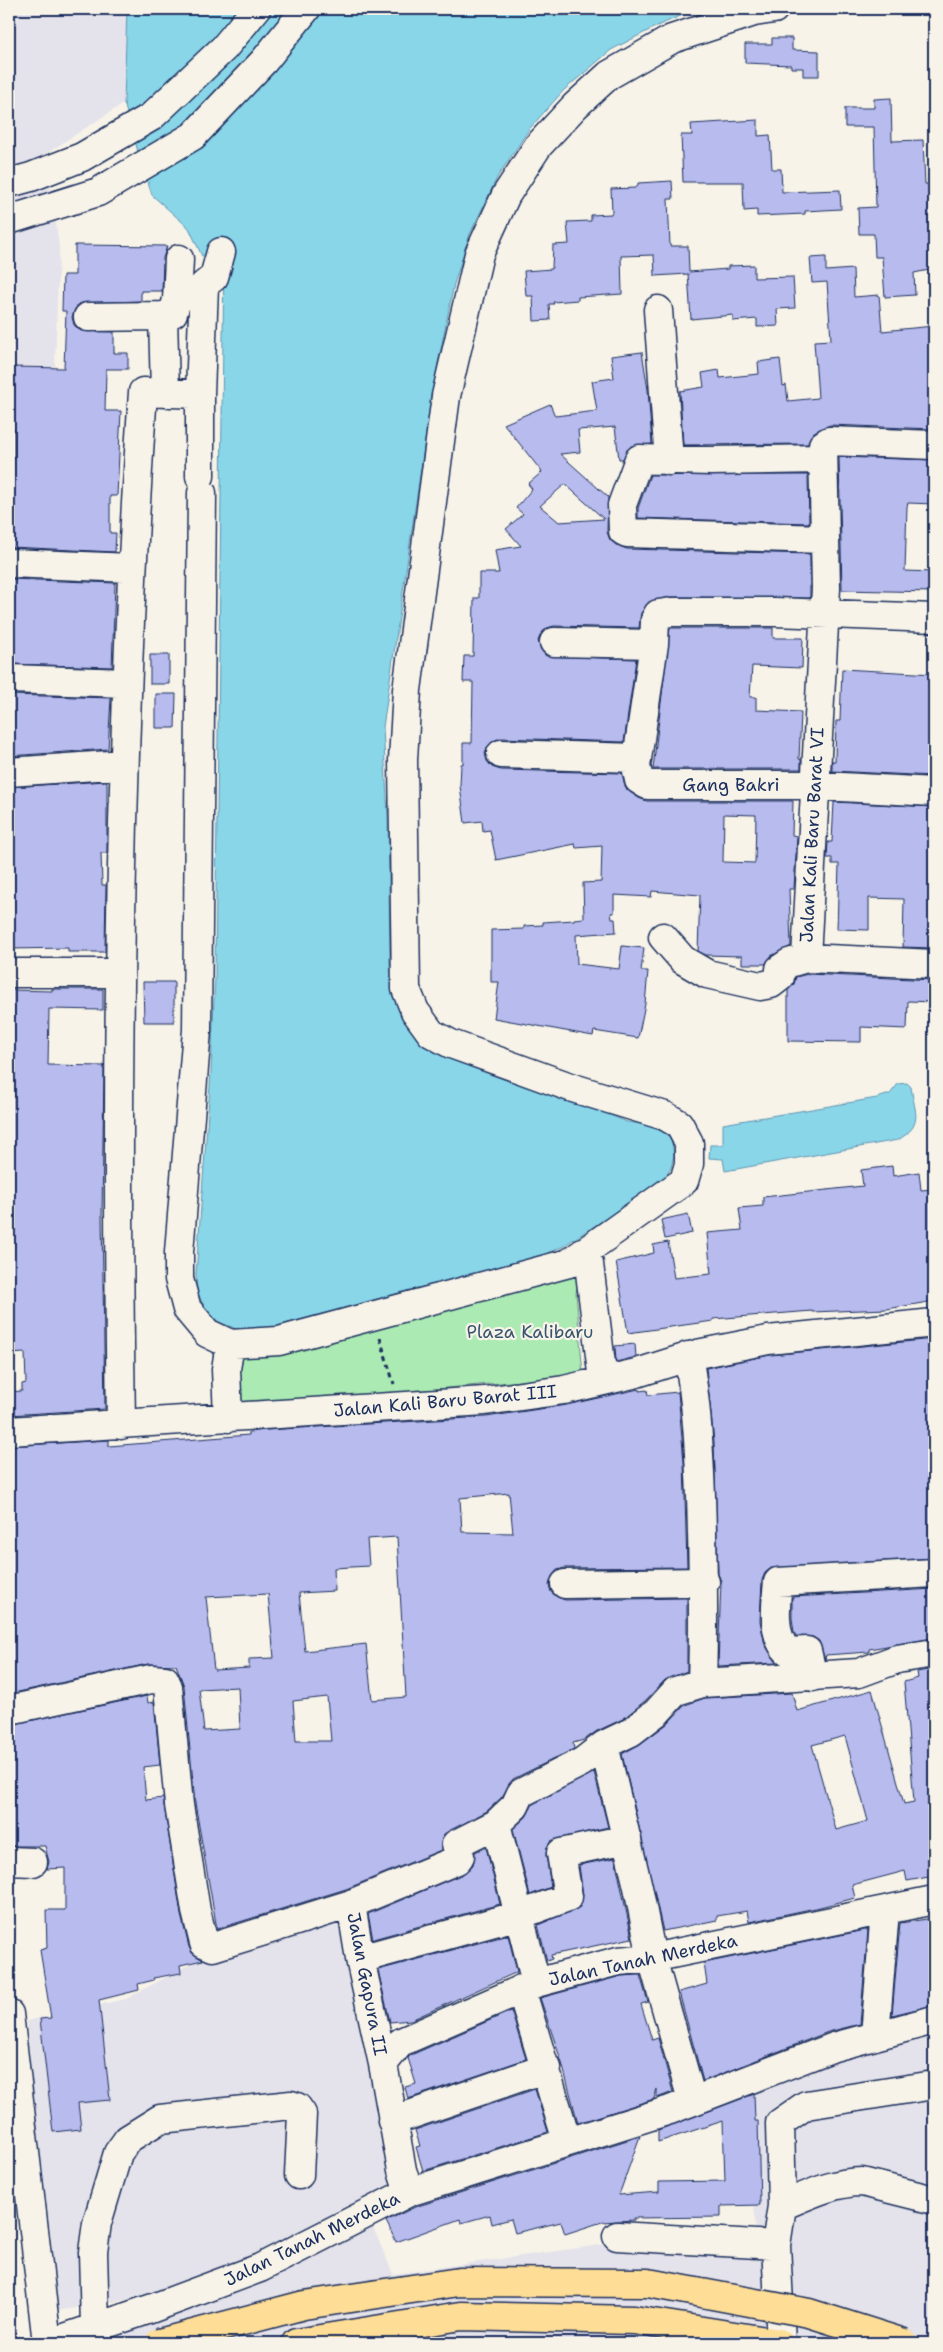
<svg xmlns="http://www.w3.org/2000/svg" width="943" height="2352" viewBox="0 0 943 2352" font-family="'Shantell Sans',sans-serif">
	<rect width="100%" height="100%" fill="#f7f3e8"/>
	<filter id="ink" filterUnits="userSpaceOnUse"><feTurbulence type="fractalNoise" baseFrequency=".02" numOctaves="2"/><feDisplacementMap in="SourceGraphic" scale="10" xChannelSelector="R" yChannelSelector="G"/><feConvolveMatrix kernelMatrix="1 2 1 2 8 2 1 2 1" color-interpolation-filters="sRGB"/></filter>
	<g filter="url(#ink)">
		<path fill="#e4e2ea" d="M9,9H127L124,103L47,153L59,247L54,393L9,398Z
			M358,1919L392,2196L257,2259L126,2300L50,2312L27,2021L126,1999L236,1939Z
			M934,2031V2343H66L371,2223L393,2274L614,2243L756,2236L747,2080Z
			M9,2196L16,2329L13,2343H9Z"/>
		<path fill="#abebb3" stroke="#638d88" d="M580,1271L576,1293L583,1375L239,1408L238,1360L247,1353Z"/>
		<path fill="#8ad6e9" stroke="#5e93b1" d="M127,9H696L657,26L611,50L564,90L530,128L498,176L470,234L454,284L432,393L383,727L388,818L390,965L393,995L403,1018L421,1040L443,1056L571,1099L627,1122L652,1125L666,1132L672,1143L674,1155L671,1168L663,1181L562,1247L529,1260L410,1290L270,1328L239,1330L219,1322L206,1310L197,1292L196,1274L211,1072L215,976L224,257L202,256L189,228L152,195L139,155L124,103Z
			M907,1083L911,1087C915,1114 924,1124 898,1140L725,1171L723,1159L709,1158L710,1145H723V1124L877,1098L890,1094L898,1084Z"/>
		<path fill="#b8bbed" stroke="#1b2f5e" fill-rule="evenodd" d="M772,38H792V50L819,51V76H803V68H791V65L745,63V44H772Z
			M891,98L892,141L923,140L925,184H932L934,208V269L914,273L915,295L885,297L882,257H875L874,234H859L858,208L876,207L874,127H845V108H874V99Z
			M758,120V136L770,135L772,169H781L782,192L840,190L841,209L805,211V214L757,216V210L744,211L743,182H683L681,135H692L691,124Z
			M672,181L673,199H668L670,246H688L689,272L728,269V266L754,265V278L793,277L795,308L777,309L778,326L757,327V319L733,321V315L691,319L688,274L655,276L654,255L621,256L622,294L578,297V300L553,302L554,304H549L550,320L534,321L533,296H526L524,271L552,269L553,245L569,244L567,222L591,221V215L611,214L612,212L611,189L635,188L638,186V183Z
			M75,245L167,246L163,258L162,291H141V301L80,303L75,309L72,317L74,325L81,331L114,332V353H128V369H106L105,411H121L117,496H110V533H116L115,552L11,547L9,459H14V429H11L13,367L64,368L66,311H62L63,275H75Z
			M826,257V271L853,269L854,297L879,295L882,331L934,326V429L830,425L814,432L808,444L683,445L680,391L704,387L702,373L719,370L720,378L759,374L758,362L780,359L783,386L786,385L788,401L818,398L814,341L831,340L827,282L812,283L810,258Z
			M642,352L648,390L652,444L631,446L623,459H619L615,427L578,430L580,452L560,454L608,497L607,532L610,540L616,545L627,549L810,554V598L670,597L649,602L641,613L639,628L554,626L547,628L541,634L538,641L541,650L546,656L636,659L624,742L501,738L493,741L488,746L485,753L487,761L492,767L501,770L622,773L626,789L639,798L647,801H793L792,835L797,836L794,889H789L791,946L771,956L766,964H742V956L706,955L698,951L700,895L652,891L651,897L614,895V913H611L612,919H615L616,932L576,935L577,964L619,969L622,946L644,948L641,971H648L645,1004L638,1038L594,1031L593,1036L494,1018L499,982H491V930L524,929V926L543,925V922L574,920V919L584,918L583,883L601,882L602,846L576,848L575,844L496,860L490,830L483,831L482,821L465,823L460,786L461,764H463V743H472L473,682H463L464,656H473L474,598H479V573H499L495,550L521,546L506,529L523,514L516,508L532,489L528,484L542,472L504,424L550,404L555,416L597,411L592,381L614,378L611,356ZM565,484L604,519L559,522L540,506ZM724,814L756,815L755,863L723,862Z
			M839,457L934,460V504L908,503L907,506L905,571L934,572V592L842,590Z
			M650,475H808L809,523L638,518V508Z
			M9,579L115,583L112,667L9,664Z
			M670,628H773V638H803L802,668L752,666L750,697H756V710L801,712L799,759H801V769H653Z
			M150,655H169V684H150Z
			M842,669L934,674V776L832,771V761H835L836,721H840Z
			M156,694H176L175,728H156Z
			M9,695L111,698L108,749L9,756Z
			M107,781V853H101L102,885H106L105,952H68V948L9,949V787Z
			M834,802L934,807V948L903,947L904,899L869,898V930L837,929L839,864H832V858H827L828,842H832Z
			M808,974L933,980V1002L908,1001L907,1029L861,1027V1042L788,1041V990L794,984L796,977Z
			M143,982H174V1022H144Z
			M52,989H103V1010L49,1009L48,1065L104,1066L102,1216L105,1409L9,1415V1392L22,1391V1384L26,1383L25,1353L9,1354V990L52,991Z
			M892,1166L893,1176L919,1172L921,1190L934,1189V1301L887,1309L812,1312V1311L713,1319V1321L628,1333L616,1262L654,1253L653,1245L668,1242L674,1278L711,1274L707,1233L742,1230L739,1208L763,1206V1197L863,1186L861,1170Z
			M688,1214L692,1233L665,1239L661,1220Z
			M934,1339V1558L771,1568L765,1573L762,1580L760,1621L765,1645L777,1663L718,1666L721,1581L718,1574L714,1442L706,1368L770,1355Z
			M635,1344L636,1357L616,1362L615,1346Z
			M639,1389V1391L647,1390L648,1395L678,1392L684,1462L687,1567L565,1568L557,1570L552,1576L549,1585L551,1592L557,1597L565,1600L687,1598V1671L665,1680L646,1700L623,1719L597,1731L584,1740L573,1743L574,1749L513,1779L502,1797L487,1811L444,1834L441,1842V1850L346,1889L217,1929L195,1803L184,1686L176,1665L148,1664L9,1694V1446L109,1440V1446L249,1435V1432L266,1430L486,1417L566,1405ZM509,1493L513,1533L462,1532L460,1498ZM397,1537L406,1697L372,1700L366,1644L305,1651L299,1593L335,1591L334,1568L369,1566L367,1539ZM268,1594L274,1658L249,1659V1668L214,1670L206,1597ZM238,1687L240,1729L204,1731L199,1689ZM327,1697L331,1741H296L293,1701Z
			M934,1589V1638L869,1649V1652L826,1655L825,1660L819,1641L813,1637L796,1636L794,1632L792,1618V1597Z
			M934,1669V1876L907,1881L905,1871L852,1885L855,1898L820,1907L749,1922L747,1911L717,1916V1920L663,1931L622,1754L640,1744L667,1724L685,1705L705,1698L792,1693L797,1711L872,1690L904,1804L914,1802L904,1682L918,1678L917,1672ZM845,1736L868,1821L836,1830L812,1745Z
			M147,1696L148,1703L154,1702L160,1765L143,1767L146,1800L163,1798L181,1915L189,1947L192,1953L203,1960L180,1965L181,1973L153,1978L154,1980L138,1984L139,1990L99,2000L110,2100L78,2103L81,2129L53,2132L40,2019L51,2018L40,1950L47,1948L46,1910H65V1868L47,1869L49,1862L45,1846H9V1725Z
			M594,1772L608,1827L551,1841L547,1847L546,1855L551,1887L530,1895L513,1829L526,1817L533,1804Z
			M486,1847L500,1904L373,1939L368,1914L463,1874L473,1865L475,1852Z
			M615,1858L632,1938L551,1955L552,1959L547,1961L538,1925L580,1907L583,1895L579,1865Z
			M934,1918V2005L892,2015L900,1923Z
			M865,1930H868L860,2024L828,2032L703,2081L679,1992L707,1984L704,1963Z
			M508,1935L517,1972L411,2020L390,2022L378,1970Z
			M640,1975L648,2002L641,2004L652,2040L658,2038L673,2092L657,2098V2089L654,2099L578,2123L562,2063L540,1998L621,1976Z
			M511,2011L526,2059L408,2099L405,2087L416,2084L408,2058L411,2055Z
			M535,2089L548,2132L423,2171L416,2147L420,2146L415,2130Z
			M754,2094L755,2121H758L760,2205L721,2206V2217L634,2218V2220L602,2222L565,2234L561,2222L515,2233L511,2219L492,2224L490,2215L461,2223L460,2219L396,2242L386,2221L415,2207L640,2136L619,2195L659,2192V2182L725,2181L723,2121L658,2142V2130Z"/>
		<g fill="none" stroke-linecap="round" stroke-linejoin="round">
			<defs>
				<path id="minor" d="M9,183L31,177L82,157L151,117L224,48L256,9
					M9,220L98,192L193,136L264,61L306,9
					M658,310L669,461
					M163,316L165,393
					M88,317L163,316L173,313L177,300L179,259
					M822,459L711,461L639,459L622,505L623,531L627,533L825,539
					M200,476V394
					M202,493L197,1030L179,1252V1279L187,1309L207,1333L230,1344L279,1341L569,1263L684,1181L689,1164V1143L679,1124L665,1116L573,1088L451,1044L431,1033L415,1011L406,989L403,760L407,690L446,396L479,254L506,195L538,146L575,106L609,75L672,39L754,12L774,9
					M9,563L131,568
					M934,618L775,612H672L658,614L655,620L654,644L636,766L639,780L647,785H804L934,792
					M554,642L654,644
					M9,679L127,683
					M501,754L637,758
					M9,772L124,764
					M663,937L683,960L707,974L760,986L771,984L780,977V969L789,963L806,958L934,964
					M806,958L826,588L823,445L829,441L934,445
					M9,973H119
					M585,1251L589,1264L603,1381
					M688,1356C697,1403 699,1449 701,1496C703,1559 704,1620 702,1683
					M228,1418L226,1369L230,1344
					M121,1425C116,1080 119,736 143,392L200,394L204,285L214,277L221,252
					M9,1431L485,1401L564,1390L637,1373L697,1354L768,1340L934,1323
					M565,1584L705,1582
					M813,1677L807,1651L789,1652C771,1638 776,1602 778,1582L934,1573
					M9,1710L151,1679L165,1680L168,1687L179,1805L196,1911L204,1943L213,1947L351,1904L457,1860L460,1856L456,1844L496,1824L515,1806L521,1793L582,1762L604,1745L631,1732L657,1712L676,1691L702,1683L859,1673L897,1659L934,1653
					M604,1745L638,1887L652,1958L692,2100
					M496,1824L536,1983
					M9,1861L33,1862
					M351,1904L360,1959L383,2064
					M360,1959L520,1915L568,1897L561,1853L627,1839
					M521,1989L567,2141
					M9,2014L47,2343
					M875,2036L885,1910
					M392,2121L547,2068
					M409,2192L670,2110L834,2047L934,2020
					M782,2206C808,2195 834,2182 862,2182L934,2200
					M617,2236L776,2245
					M95,2326L93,2252L97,2223L118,2153L128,2139L160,2119L291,2105L297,2107L302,2114L299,2175
					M50,2343L153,2308L260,2268L409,2192L402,2170L383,2064L401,2042L536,1983L618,1961L652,1958L934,1900
					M781,2343L776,2245L782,2206L780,2123L806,2105L934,2085"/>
				<path id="highway" d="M296,2343L461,2316L634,2320L779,2343"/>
			</defs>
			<use href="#minor" stroke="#1b2f5e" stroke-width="31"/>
			<use href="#highway" stroke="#1b2f5e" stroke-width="31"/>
			<path stroke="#1b2f5e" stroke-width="3" stroke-dasharray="5 4" stroke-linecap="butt" d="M380,1338L394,1384"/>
			<use href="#minor" stroke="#f7f3e8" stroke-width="28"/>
			<use href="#highway" stroke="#fedd96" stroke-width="28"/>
			<defs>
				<path id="highway-bridge" d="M159,2343L304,2305L459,2282L648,2283L809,2313L904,2343"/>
			</defs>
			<use href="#highway-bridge" stroke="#1b2f5e" stroke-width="31" stroke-linecap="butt"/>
			<use href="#highway-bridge" stroke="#fedd96" stroke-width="28"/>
		</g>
	</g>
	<g text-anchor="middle" stroke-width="4.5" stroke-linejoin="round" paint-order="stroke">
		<g font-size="18" fill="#1b2f5e" stroke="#f7f3e8">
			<text x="731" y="791">Gang Bakri</text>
			<text transform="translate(812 835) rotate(-87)" y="6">Jalan Kali Baru Barat VI</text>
			<text transform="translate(445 1401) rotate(-5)" y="6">Jalan Kali Baru Barat III</text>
			<text transform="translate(643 1960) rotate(-12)" y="6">Jalan Tanah Merdeka</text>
			<text transform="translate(367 1984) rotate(79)" y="6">Jalan Gapura II</text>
			<text transform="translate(312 2239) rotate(-26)" y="6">Jalan Tanah Merdeka</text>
		</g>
		<g font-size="18" fill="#38556f" stroke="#f7f3e8">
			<text x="530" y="1338">Plaza Kalibaru</text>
		</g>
	</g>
	<rect width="943" height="2352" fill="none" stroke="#f7f3e8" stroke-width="30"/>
	<rect x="15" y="15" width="913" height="2322" fill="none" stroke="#1b2f5e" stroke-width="2" filter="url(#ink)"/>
</svg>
